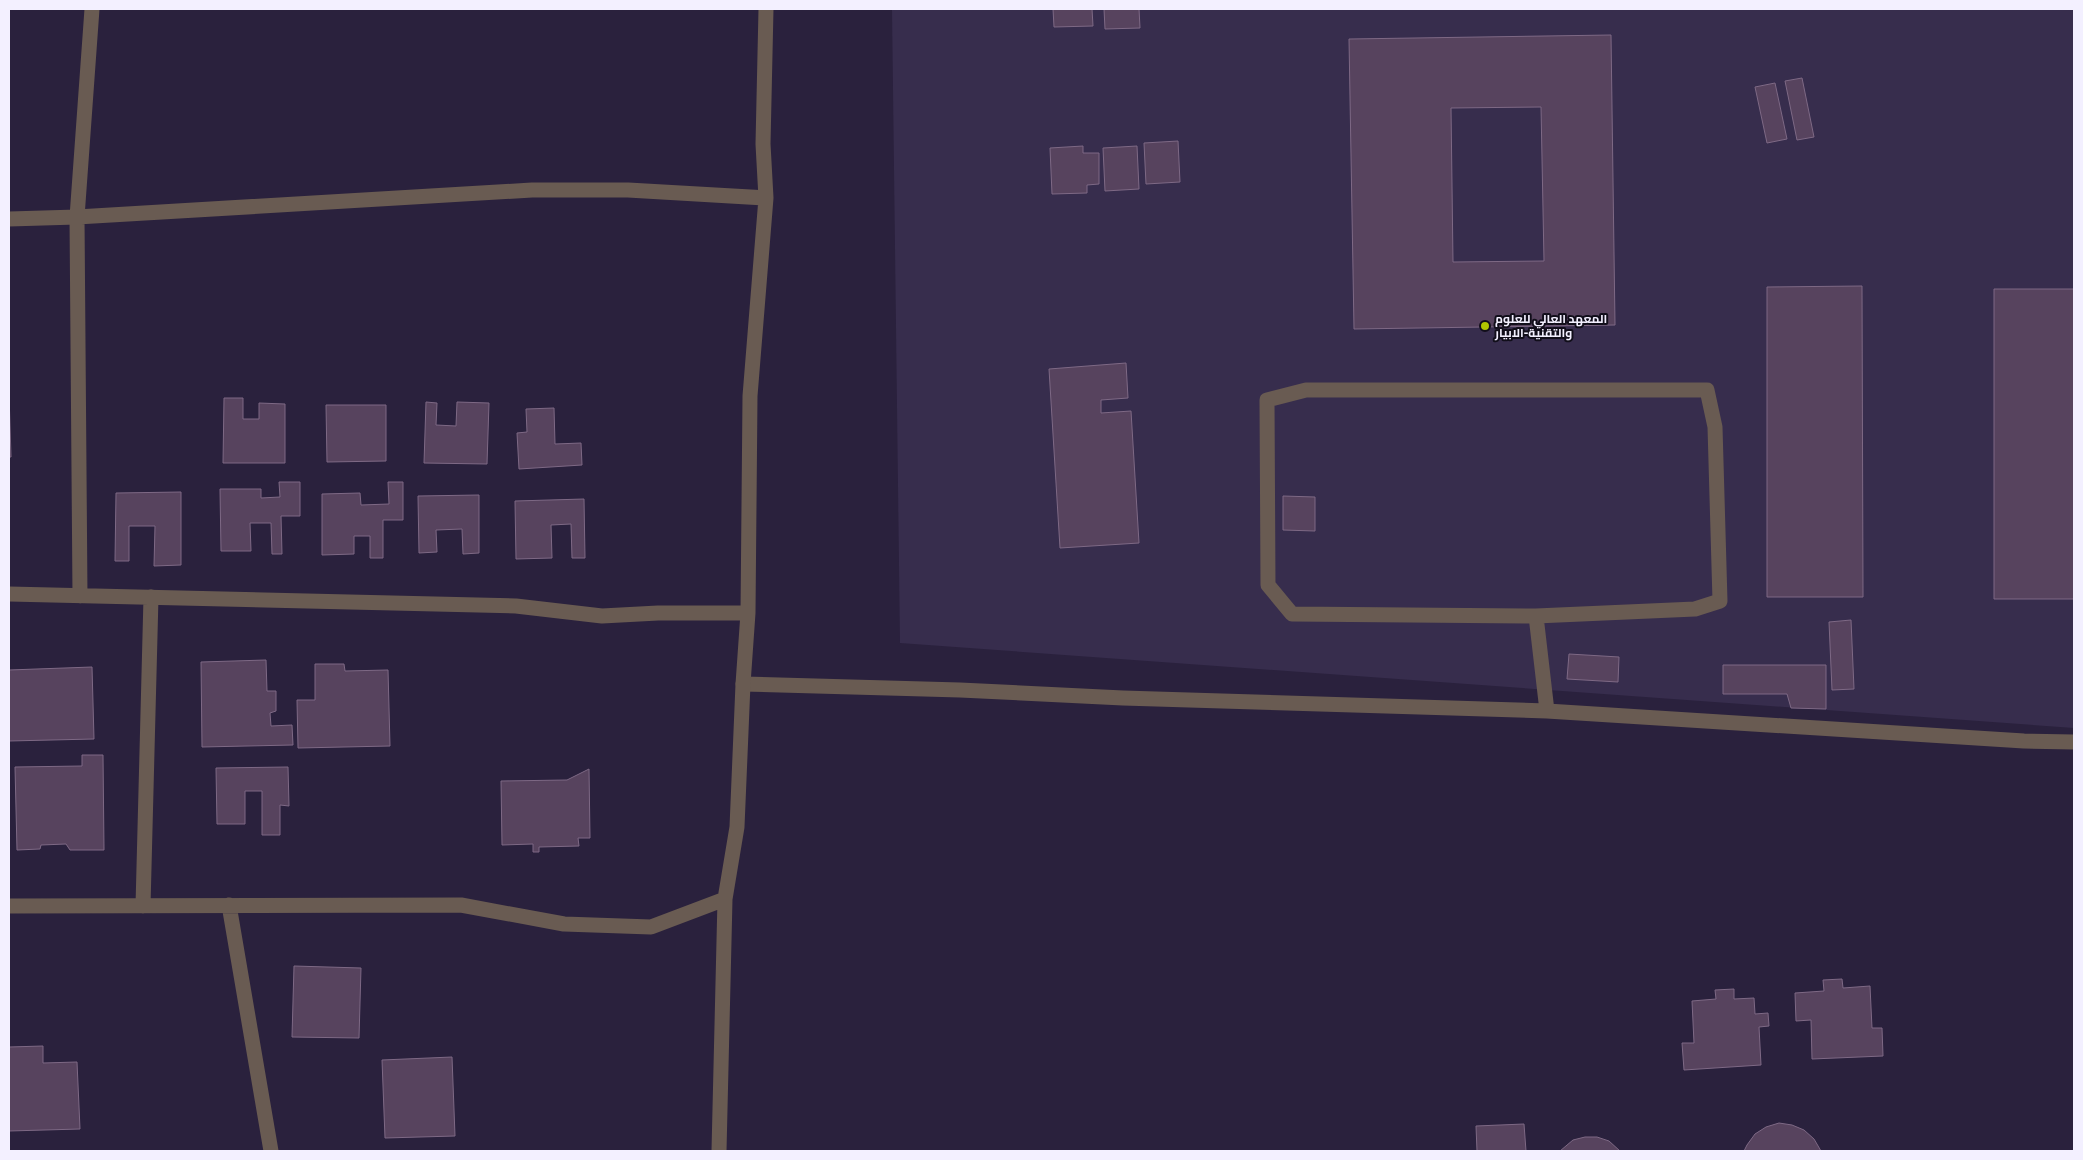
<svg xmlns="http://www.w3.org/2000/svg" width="2083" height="1160" viewBox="0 0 2083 1160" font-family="'Fira Sans Condensed',Cairo,sans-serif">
	<rect width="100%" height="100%" fill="#2a213d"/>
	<path fill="#372d4d" d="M892,9H2074V728L900,643Z"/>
	<path fill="#57435e" stroke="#7e6985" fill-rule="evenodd" d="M1053,9H1092L1093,26L1054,27Z
		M1104,9H1139L1140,28L1105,29Z
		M1611,35L1615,325L1354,329L1349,39ZM1541,107L1544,261L1453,262L1451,108Z
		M1802,78L1814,137L1797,140L1785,81Z
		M1775,83L1787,139L1767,143L1755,87Z
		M1178,141L1180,182L1146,184L1144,143Z
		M1083,146V153H1099V184L1087,185V193L1052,194L1050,148Z
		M1137,146L1139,189L1105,191L1103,148Z
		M1862,286L1863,597H1767V287Z
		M1994,289H2074V599H1994Z
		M1126,363L1128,398L1101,400V413L1131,411L1139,543L1060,548L1049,369Z
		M9,394L11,457H9Z
		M224,398H243V419H259V403L285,404V463H223Z
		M426,402L437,403L436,425L456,426L457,402L489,403L487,464L424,463Z
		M326,405H386V461L327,462Z
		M554,408L555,444L581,443L582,465L519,469L517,433L527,432L526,409Z
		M279,482H300V516H281L282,554H272L271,523H250L251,551H221L220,489H261V498L280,497Z
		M388,482H403V520H383V558H370V536H354V554L322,555V494L360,493L361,505L389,504Z
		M181,492V565L154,566L155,526H129V561H115L116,493Z
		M479,495V553L463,554L462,529L436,530L437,552L419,553L418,496Z
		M1283,496L1315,497V531L1283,530Z
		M584,499L585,558H572L571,524L551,525L552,558L516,559L515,501Z
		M1851,620L1854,689L1832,690L1829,622Z
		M1569,654L1619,657L1618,682L1567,679Z
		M266,660L267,691H276V711L270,713L271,726L292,725L293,745L202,747L201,662Z
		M315,664H344L345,671L388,670L390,746L298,748L297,700H315Z
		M1723,665H1826V709L1791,708L1787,694H1723Z
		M92,667L94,739L9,741V670Z
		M82,755H103L104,850H70L66,844L41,845L40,849L17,850L15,767L82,766Z
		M288,767L289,806L280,805V835H262V791H245V824H217L216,768Z
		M589,769L590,838H578L579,846L539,847V852H533V844L502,845L501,781L567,780Z
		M294,966L361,968L359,1038L292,1037Z
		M1842,979L1843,988L1870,986L1872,1028H1882L1883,1056L1812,1059L1811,1020L1796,1021L1795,993L1824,991L1823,980Z
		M1734,989V999L1754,998L1755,1014L1768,1013L1769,1026L1759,1027L1761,1065L1684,1070L1682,1043H1694L1692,1001L1716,999L1715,990Z
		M43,1046V1063L77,1062L80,1129L9,1131V1047Z
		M452,1057L455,1136L385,1138L382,1060Z
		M1779,1123L1792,1125L1804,1130L1814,1139L1821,1151H1744L1747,1145L1755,1134L1766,1127Z
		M1524,1124L1526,1151H1477L1476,1126Z
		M1585,1137H1597L1609,1141L1620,1151H1560L1573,1140Z"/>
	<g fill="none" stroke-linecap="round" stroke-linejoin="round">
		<path stroke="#695b52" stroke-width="15" d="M1306,390H1707L1715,427L1720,601L1695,609L1536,616L1292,614L1268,585L1267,400Z
			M1536,616L1547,711
			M743,684L960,690L1123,698L1547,711L2024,741L2074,742"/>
		<path stroke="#695b52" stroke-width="15" d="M9,219L77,217L532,190H628L766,198
			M9,594L516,606L602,616L658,613H748
			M80,596L77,217L92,9
			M229,905L271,1151
			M9,906L461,905L564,924L651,927L725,899L737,827L743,684L748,613L750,396L766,198L763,144L766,9
			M143,906L151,597
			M719,1151L725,899"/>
	</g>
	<circle fill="#b0c500" stroke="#110e1a" stroke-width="2" cx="1485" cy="326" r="5"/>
	<g text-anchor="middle" stroke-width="4" stroke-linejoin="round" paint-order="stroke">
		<g font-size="12" font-weight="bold" fill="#f3f0ff" stroke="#110e1a" text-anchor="start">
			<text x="1495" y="323">المعهد العالي للعلوم<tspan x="1495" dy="14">والتقنية-الابيار</tspan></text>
		</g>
	</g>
	<rect width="2083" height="1160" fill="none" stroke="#f3f0ff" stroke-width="20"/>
</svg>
